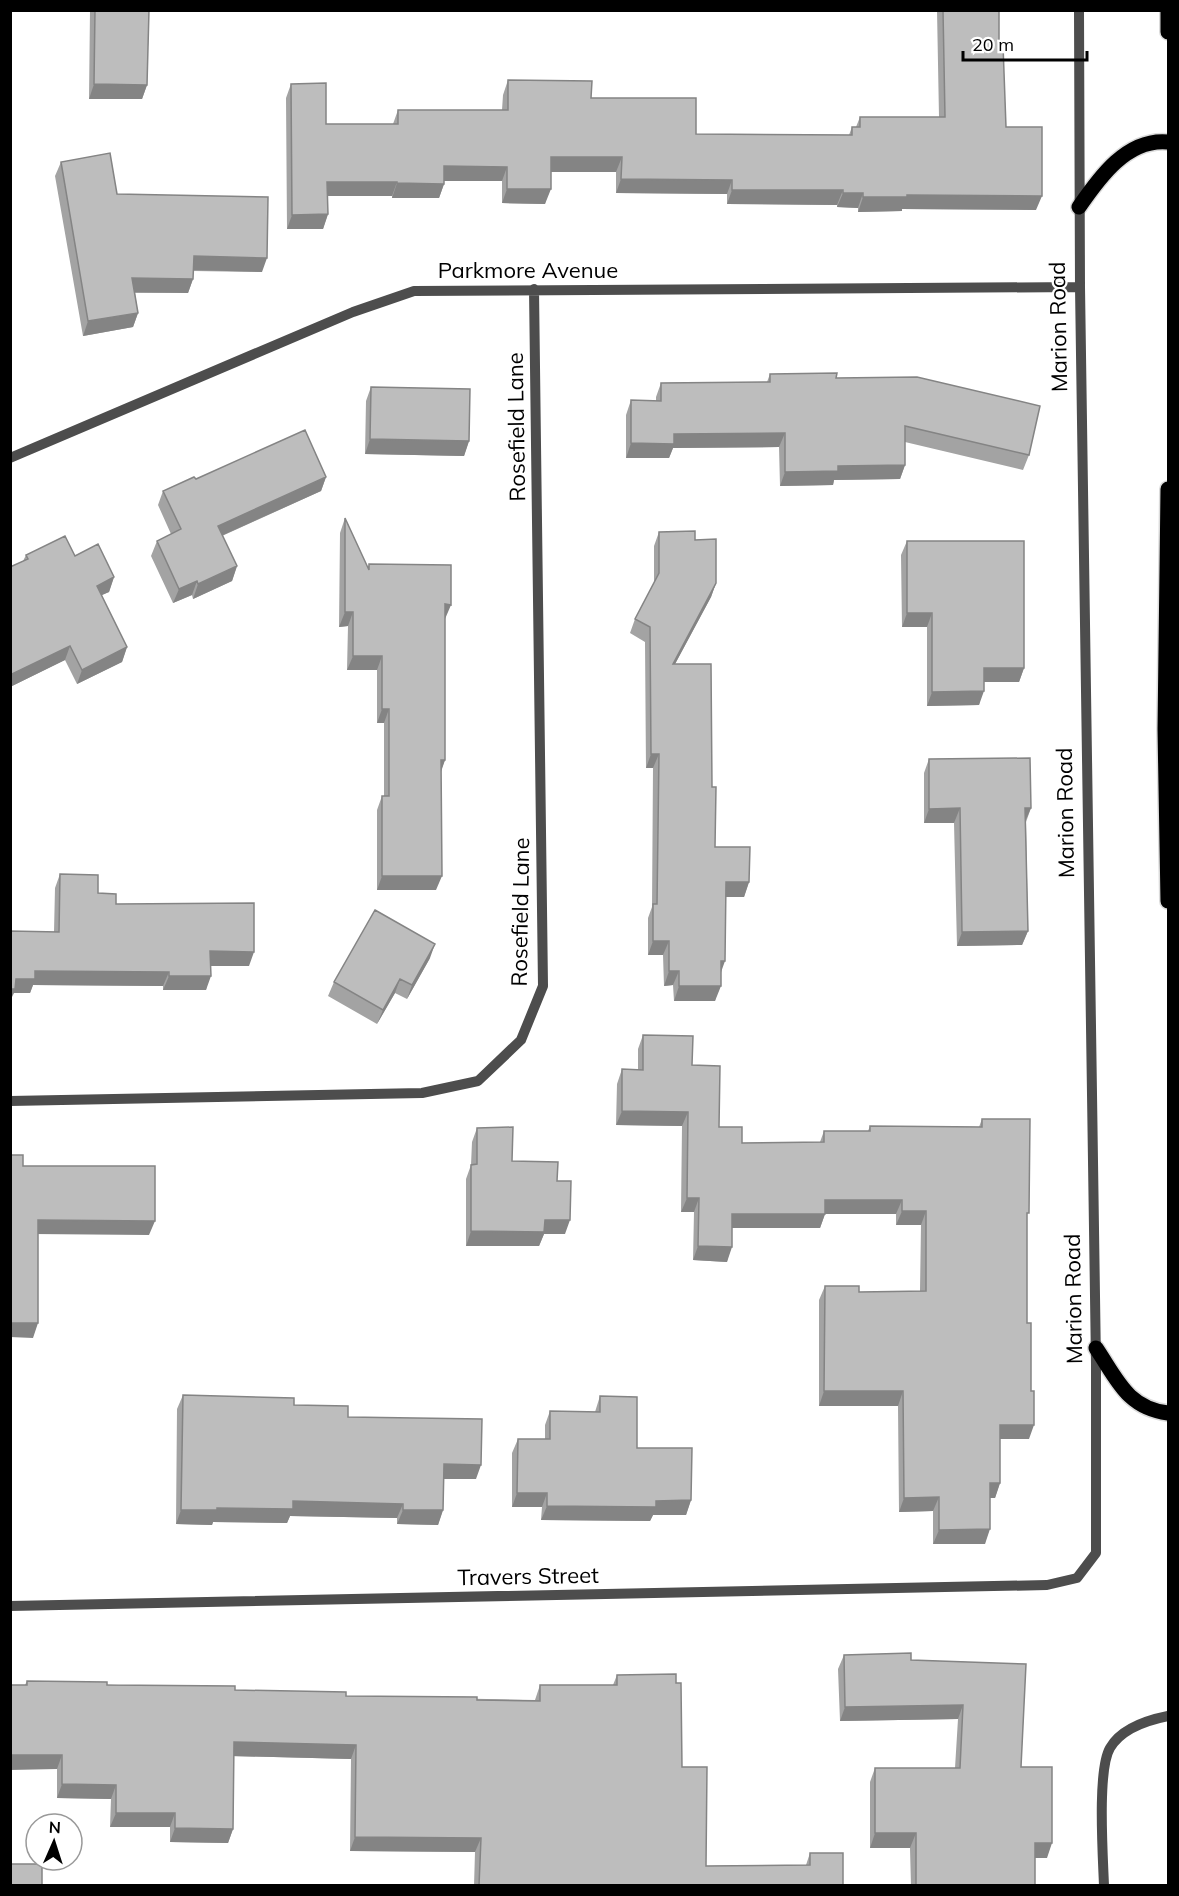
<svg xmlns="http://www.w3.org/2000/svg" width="1179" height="1896" viewBox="0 0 1179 1896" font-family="Mulish,sans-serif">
	<rect width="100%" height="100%" fill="#fff"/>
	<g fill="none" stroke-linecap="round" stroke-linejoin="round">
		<defs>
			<path id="major" d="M1168,10V32
				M1079,207C1099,178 1127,138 1168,142
				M1168,489L1165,729L1168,901
				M1096,1348C1117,1379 1127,1408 1168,1413"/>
		</defs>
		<use href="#major" stroke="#dbdbdb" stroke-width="18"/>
		<path stroke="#4d4d4d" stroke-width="10" d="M10,458L353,312L414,291L1080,287
			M10,1101L422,1093L478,1081L521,1040L543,986L534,289
			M10,1606L1047,1585L1077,1578L1096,1553V1363L1080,287L1079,10
			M1104,1886C1103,1857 1097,1770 1110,1748C1121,1729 1148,1720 1168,1716"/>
		<use href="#major" stroke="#000" stroke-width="15"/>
	</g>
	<path fill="#a3a3a3" d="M90,10H149L147,85L142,99H89Z
		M937,10H999V46L1006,127L1036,210L902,209V211L858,212V208L837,207V205L727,204V194L616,193V172H551L545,204L502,203V181H444V184L439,198H392V196H327L328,214L323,229H287L286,98L291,84L326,124H393L398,110H502L503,95L508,80L591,98L696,134L849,135L852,127H856L860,117H939Z
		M61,162L117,194L262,272L193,271V279L188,293H135L138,313L133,327L83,336L55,176Z
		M770,374L836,378L1029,455L1023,470L905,442V465L900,479L834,480L833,485L780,486L779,447L673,448L669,458H626V415L631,400L656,401V397L661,383L767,382Z
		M371,387L469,441L464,456L365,454L366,401Z
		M326,477L321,491L222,536L237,566L232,581L193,599L192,595L173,603L151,556L157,541L171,534L158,505L163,491L196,479Z
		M345,518L368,568L369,564L445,619V760L441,770L436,890H377V810L382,796H384V723H377V670H347L348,626L339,627L340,533Z
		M659,532L695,540L716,583L711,597L675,664L712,787L715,847L749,882L744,897H726L721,974L715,1001H674L673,985L664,986L663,955H648V918L652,907L653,768H646L645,642L630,633L635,619L654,583V546Z
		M907,541L1024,668L1019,682H984L979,705L927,706V627H902L901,555Z
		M26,555L75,556L114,577L109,592L101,595L127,647L122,662L77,684L65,660L10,687V567L23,561Z
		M929,759L1031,808L1026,822L1028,931L1022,945L957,946L954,823H924V773Z
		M60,874L98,893L116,904L249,966H211L206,990H163V986L33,985L30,993H14L10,931L54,932L55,888Z
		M430,958L407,999L395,993L377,1024L328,996L334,982Z
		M643,1035L692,1065L719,1127L742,1143L820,1142L824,1131H868L870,1126L979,1127L982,1119L1027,1220V1323L1029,1439H1000V1483L995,1498H990L985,1544H933V1511L899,1512L898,1406H819V1300L825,1286L859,1292L920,1291L921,1225H896V1214H825L820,1228H732L727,1262L693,1260L694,1212H681L682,1126L616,1125L617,1084L622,1069L638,1070V1049Z
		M477,1128L512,1161L557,1181L565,1234H544L539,1246H466V1179L471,1165L472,1142Z
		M183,1395L294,1405L348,1417L476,1479H444L443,1510L438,1525L397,1524V1518L290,1516L287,1523L213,1522L212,1525L176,1524L177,1409Z
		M600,1396L637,1448L691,1500L686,1515H653L650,1521L541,1520L542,1507H512V1453L518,1439H545V1425L550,1411L595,1412Z
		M844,1655L911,1660L1026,1664L1021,1767L1047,1858H1035V1886H911L910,1848H870V1782L875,1768H955L958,1719L840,1721L838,1669Z
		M617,1675L676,1683L682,1767L706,1866L806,1865L810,1853L843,1886H474L475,1852L350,1851L351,1759L234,1756L233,1829L228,1843L170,1842V1827H110L111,1799L57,1798V1769L25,1685L27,1681L235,1690L346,1696L535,1700L540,1685H613Z"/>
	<path fill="#848484" d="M94,84L147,85L142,99H89Z
		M551,157H622L616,172H545Z
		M444,166L507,167L502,181H439Z
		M621,179L732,180L727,194L616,193Z
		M327,182H397L392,196H322Z
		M397,183L444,184L439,198H392Z
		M507,189H551L545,204L502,203Z
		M732,190H843L837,205L727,204Z
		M843,193H863L858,208L837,207Z
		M907,195L1042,196L1036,210L902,209V211L858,212L863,197Z
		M328,214L323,229H287L292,215Z
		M194,256L267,258L262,272L189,270Z
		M132,278L193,279L188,293L127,292Z
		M138,313L133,327L83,336L88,321Z
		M785,433L779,447L673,448L669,458H626L631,443L674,434Z
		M370,439L469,441L464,456L365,454Z
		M905,465L900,479L834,480L833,485L780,486L785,472L838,466Z
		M326,477L321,491L212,540L218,526Z
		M237,566L232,581L193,599L198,584Z
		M114,577L109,592L91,600L97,586Z
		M197,581L192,595L173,603L179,589Z
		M716,583L711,597L667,679L673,664Z
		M445,604L451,605L445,619Z
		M345,612H353L348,626L339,627Z
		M907,613H932L927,627H902Z
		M70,646L65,660L10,687V675Z
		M127,647L122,662L77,684L82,670Z
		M353,656H382L377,670H347Z
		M984,668H1024L1019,682H979Z
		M984,691L979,705L927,706L932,692Z
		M382,709H389L384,723H377Z
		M651,754H659L653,768H646Z
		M441,760H445L440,775Z
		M960,808L954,823H924L929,809Z
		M1025,808H1031L1025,822Z
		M382,876H442L436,890H377Z
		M726,882H749L744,897H721Z
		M1028,931L1022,945L957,946L962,932Z
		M653,941H669L663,955H648Z
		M435,944L430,958L407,999L412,985Z
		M210,951L254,952L249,966H205Z
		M721,961H725L720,975Z
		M35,971L169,972L163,986L33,985L30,993H14L10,1001V989L16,979Z
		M669,971H679L673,985L664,986Z
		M169,976H211L206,990H163Z
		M400,979L395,993L377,1024L383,1010Z
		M679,986H721L715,1001H674Z
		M622,1111L688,1112L682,1126L616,1125Z
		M687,1198H699L694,1212H681Z
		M825,1200H902L896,1214H825L820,1228H727L732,1214Z
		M902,1211H926L921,1225H896Z
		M38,1220L155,1221L149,1235L33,1234Z
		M545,1220H570L565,1234H544L539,1246H466L471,1231Z
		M698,1246L732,1247L727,1262L693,1260Z
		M10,1323H38L33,1338L10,1337Z
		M824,1391H903L898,1406H819Z
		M1000,1425H1034L1029,1439H995Z
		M444,1464L481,1465L476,1479H439Z
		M990,1483H1000L995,1498H984Z
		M517,1493H547L542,1507H512Z
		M939,1497L933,1511L899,1512L904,1498Z
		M691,1500L686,1515H653L650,1521L541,1520L547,1506L656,1501Z
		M293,1501L403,1504L397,1518L290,1516L287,1523L213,1522L212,1525L176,1524L181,1510L217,1508Z
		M403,1510H443L438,1525L397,1524Z
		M990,1529L985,1544H933L939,1530Z
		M963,1705L958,1719L840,1721L845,1707Z
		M234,1742L356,1745L351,1759L229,1756Z
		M10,1755H62L57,1769L10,1770Z
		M62,1784L116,1785L111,1799L57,1798Z
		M116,1813H175L170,1827H110Z
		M175,1828L233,1829L228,1843L170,1842Z
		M875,1833H916L910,1848H870Z
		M355,1837L481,1838L475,1852L350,1851Z
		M1035,1843H1052L1047,1858H1030Z"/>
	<path fill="#bdbdbd" stroke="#848484" stroke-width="1.5" d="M95,10H149L147,85L94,84Z
		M943,10H999V46L1003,45L1006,127H1042V196L907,195V197H863V193H843V190H732V180L621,179L622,157H551V189H507V167L444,166V184L397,183V182H327L328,214L292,215L291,84L326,83V124H398V110H508V80L592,81L591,98H696V134L852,135V127H860V117H945Z
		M110,153L117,194L268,197L267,258L194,256L193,279L132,278L138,313L88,321L61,162Z
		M837,373L836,378L917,377L1040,406L1029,455L905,426V465L838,466V471L785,472V433L674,434V444L631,443V400L661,401V383L770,382V374Z
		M371,387L470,389L469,441L370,439Z
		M305,430L326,477L218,526L237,566L198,584L197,581L179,589L157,541L181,529L163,491L194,477L196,479Z
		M345,518L369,570V564L451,565V605L445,604V760H441L442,876H382V796H389V709H382V656H353V612H345Z
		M695,531V540L716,539V583L673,664H711L712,787H716L715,847H750L749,882H726L725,961H721V986H679V971H669V941H653V904H657L659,754H651L650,627L635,619L659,573V532Z
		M65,536L75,556L98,544L114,577L97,586L127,647L82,670L70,646L10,675V567L28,559L26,555Z
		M907,541H1024V668H984V691L932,692V613H907Z
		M1030,758L1031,808H1025L1028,931L962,932L960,808L929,809V759Z
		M60,874L98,875V893L116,894V904L254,903V952L210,951L211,976H169V972L35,971V979H16L15,989H10V931L59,932Z
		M375,910L435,944L412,985L400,979L383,1010L334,982Z
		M643,1035L693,1036L692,1065L720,1066L719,1127H742V1143L824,1142V1131H870V1126L982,1127V1119H1030L1029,1213H1027V1323H1031V1391H1034V1425H1000V1483H990V1529L939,1530V1497L904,1498L903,1391H824L825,1286H859V1292L926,1291V1211H902V1200H825V1214H732V1247L698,1246L699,1198H687L688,1112L622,1111V1069L643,1070Z
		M513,1127L512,1161L558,1162L557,1181H571L570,1220H545L544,1232L471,1231V1165L477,1164V1128Z
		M10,1155H23V1166H155V1221L38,1220V1323H10Z
		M183,1395L294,1398V1405L348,1406V1417L482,1419L481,1465L444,1464L443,1510H403V1504L293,1501V1509L217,1508V1510H181Z
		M600,1396L637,1397V1448H692L691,1500L656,1501V1507L547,1506V1493H517L518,1439H550V1411L600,1412Z
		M911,1653V1660L1026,1664L1021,1767H1052V1843H1035V1886H916V1833H875V1768H960L963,1705L845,1707L844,1655Z
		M676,1674V1683H681L682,1767H707L706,1866L810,1865V1853H843V1886H479L481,1838L355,1837L356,1745L234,1742L233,1829L175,1828V1813H116V1785L62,1784V1755H10V1685H27V1681L107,1682V1685L235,1686V1690L346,1692V1696L477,1697V1700L540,1701V1685H617V1675Z
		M10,1864H42V1886H10Z"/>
	<g text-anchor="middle" stroke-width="4.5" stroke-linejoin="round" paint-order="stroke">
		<g font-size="22" fill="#000" stroke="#fff">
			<text x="528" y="278">Parkmore Avenue</text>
			<text transform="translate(1058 327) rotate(-91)" y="8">Marion Road</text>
			<text transform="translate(516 427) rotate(-91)" y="8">Rosefield Lane</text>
			<text transform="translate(1065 813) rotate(-91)" y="8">Marion Road</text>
			<text transform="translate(520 912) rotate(-89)" y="8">Rosefield Lane</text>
			<text transform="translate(1073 1299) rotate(-91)" y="8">Marion Road</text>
			<text transform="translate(528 1576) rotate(-1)" y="8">Travers Street</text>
		</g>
	</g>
	<rect width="1179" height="1896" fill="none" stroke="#000000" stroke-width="24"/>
	<g transform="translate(54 1842) rotate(3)"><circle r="28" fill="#ffffff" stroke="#999999" stroke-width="1.5"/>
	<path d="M0-4.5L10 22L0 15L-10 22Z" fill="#000000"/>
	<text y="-9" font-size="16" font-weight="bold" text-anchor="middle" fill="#000000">N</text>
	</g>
	<path d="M963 51v9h124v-9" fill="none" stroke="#000000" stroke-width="3"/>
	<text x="972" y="51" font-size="18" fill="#000000" stroke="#ffffff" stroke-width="4.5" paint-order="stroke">20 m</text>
</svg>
